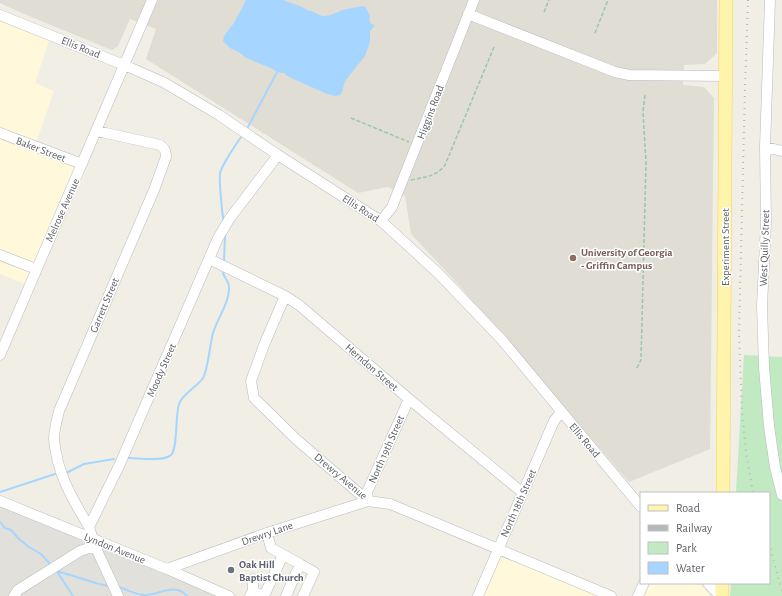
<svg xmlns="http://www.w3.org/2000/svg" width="782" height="596" viewBox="0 0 782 596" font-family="'Alegreya Sans',sans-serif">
	<rect width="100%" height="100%" fill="#f0eee5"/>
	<path fill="#fff8db" d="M0,16L50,38L35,83L54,91L34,149L86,171L33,287L0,274Z
		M498,556L602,596H480Z
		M643,583H699L710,596H638Z"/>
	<path fill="#e1e0da" d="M0,501L222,596H0Z"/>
	<path fill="#e0ddd4" d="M0,0H717V53L705,64L684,65L683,85L704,87L714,98L710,449L629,482L457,283L411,234L405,196L388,187L358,193L146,59L156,29L130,19L118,46L112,50L24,14L0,3Z"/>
	<path fill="#c1e9c2" d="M744,355L782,357V596H730L731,583H769V493H736Z"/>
	<path fill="#a6d6ff" d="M246,0H283L302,7L309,11H312C325,20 330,15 343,10C349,8 355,8 362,6L366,7L370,17L369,20L371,24L375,25L370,31V42L365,56L345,81L342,92L340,95L335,96L327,94L287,76L284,73L277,72L273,69L246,58L240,53L230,48L223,41L224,36L234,23Z"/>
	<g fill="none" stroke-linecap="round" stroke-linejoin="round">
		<path stroke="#a6d6ff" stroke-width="2" d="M248,127L277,72
			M224,222C222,215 219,180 220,173C222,165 236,144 241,137
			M224,261L225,235
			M129,458C138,458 164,462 171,455C178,448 175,416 179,404C182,394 197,387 203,378C208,370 210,343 213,333C217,319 230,302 229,287C229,282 224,277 223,273
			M68,472L84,464L114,459
			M0,492L55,474
			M0,522L5,528L11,530L19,539L29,547L41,554L52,566
			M56,570L73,596
			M57,571L99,584L109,586
			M118,587C127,589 135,595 145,595C159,595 176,582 187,596"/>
		<defs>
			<path id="minor" d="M770,0L765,147L766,223L762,306L764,367L769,426L775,467L782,495
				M468,14L615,72L629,75L725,76
				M0,15L124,65L163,82L219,115L278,155L381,221L438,273L502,340L641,507
				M0,133L82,164
				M765,147L782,151
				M381,221L392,207L474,0
				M0,255L36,269
				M209,259L285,296L299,305L409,399L523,493
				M285,296L264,345L251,381L254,398L297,440L368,501L390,504L611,596
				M0,355L152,0
				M0,501L167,569L229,596
				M368,501L367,492L409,399
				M89,527C72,498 57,474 54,439C54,430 57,420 59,411L154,190L166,157C166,151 165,149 160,145L97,131
				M267,533L271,548L300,564L286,596
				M300,564L314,572L303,596
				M167,569L267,533L368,501
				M253,579V591
				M708,583L720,596
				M14,596L18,590L80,551L95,546
				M118,596L95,546L89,527L119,466L218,238L230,218L278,155
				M250,596L253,591L263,596
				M264,596L283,555
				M478,596L554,421L561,412
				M638,596L644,583"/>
			<path id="major" d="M723,493L726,0
				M722,596V583"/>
		</defs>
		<use href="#minor" stroke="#b8bbc0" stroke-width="11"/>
		<use href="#major" stroke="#fad055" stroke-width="14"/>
		<path stroke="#98c8a7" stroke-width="1.5" stroke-dasharray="4 2" stroke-linecap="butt" d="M544,12L549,0
			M595,33L608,0
			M351,118L409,142
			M411,180C424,177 436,177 445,165L494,47
			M637,368L641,360L646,163L643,112L645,94"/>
		<use href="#minor" stroke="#fff" stroke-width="10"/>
		<use href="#major" stroke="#fff4ab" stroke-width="13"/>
		<path stroke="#b6b7b8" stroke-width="2" stroke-dasharray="1 5" stroke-linecap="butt" d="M748,0L745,88L739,333L742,413L746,451L753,493
			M769,543L782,592"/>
	</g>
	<circle fill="#8d6e63" stroke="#fff" stroke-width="1.5" cx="573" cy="258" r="4"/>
	<circle fill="#6b7280" stroke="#fff" stroke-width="1.5" cx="231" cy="570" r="4"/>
	<g text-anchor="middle" stroke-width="3" stroke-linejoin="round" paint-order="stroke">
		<g font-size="11" fill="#5d6167" stroke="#fff">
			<text transform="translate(81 47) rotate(22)" y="4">Ellis Road</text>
			<text transform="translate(430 112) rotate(-69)" y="4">Higgins Road</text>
			<text transform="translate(41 149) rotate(21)" y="4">Baker Street</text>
			<text transform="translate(361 208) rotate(33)" y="4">Ellis Road</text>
			<text transform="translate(62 210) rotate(-66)" y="4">Melrose Avenue</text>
			<text transform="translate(725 247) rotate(-90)" y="4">Experiment Street</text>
			<text transform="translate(764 248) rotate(-88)" y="4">West Quilly Street</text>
			<text transform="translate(104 305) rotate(-67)" y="4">Garrett Street</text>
			<text transform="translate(372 367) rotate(41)" y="4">Herndon Street</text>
			<text transform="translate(161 370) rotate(-66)" y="4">Moody Street</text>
			<text transform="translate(585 440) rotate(50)" y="4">Ellis Road</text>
			<text transform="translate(386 449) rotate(-66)" y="4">North 19th Street</text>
			<text transform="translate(341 476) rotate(40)" y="4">Drewry Avenue</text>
			<text transform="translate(518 503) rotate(-66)" y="4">North 18th Street</text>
			<text transform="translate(267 533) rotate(-19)" y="4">Drewry Lane</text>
			<text transform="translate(115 548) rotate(22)" y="4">Lyndon Avenue</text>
		</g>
		<g font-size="11" font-weight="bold" fill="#785e54" stroke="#fff" text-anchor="start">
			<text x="581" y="256">University of Georgia<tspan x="581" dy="13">- Griffin Campus</tspan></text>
		</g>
		<g font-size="11" font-weight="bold" fill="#5b616d" stroke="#fff" text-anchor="start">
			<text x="239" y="568">Oak Hill<tspan x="239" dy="13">Baptist Church</tspan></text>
		</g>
	</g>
	<rect x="640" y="492" width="130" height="92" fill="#ffffff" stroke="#bec0c2"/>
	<rect x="648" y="505" width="20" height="6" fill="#fff4ab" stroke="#bec0c2"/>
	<text x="676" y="512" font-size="12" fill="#5d6167">Road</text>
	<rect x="648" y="525" width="20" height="6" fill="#b6b7b8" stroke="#bec0c2"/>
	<text x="676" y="532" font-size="12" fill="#5d6167">Railway</text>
	<rect x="648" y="542" width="20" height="12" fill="#c1e9c2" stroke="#bec0c2"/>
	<text x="676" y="552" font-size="12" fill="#5d6167">Park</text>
	<rect x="648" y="562" width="20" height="12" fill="#a6d6ff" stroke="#bec0c2"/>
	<text x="676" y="572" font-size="12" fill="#5d6167">Water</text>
</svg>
